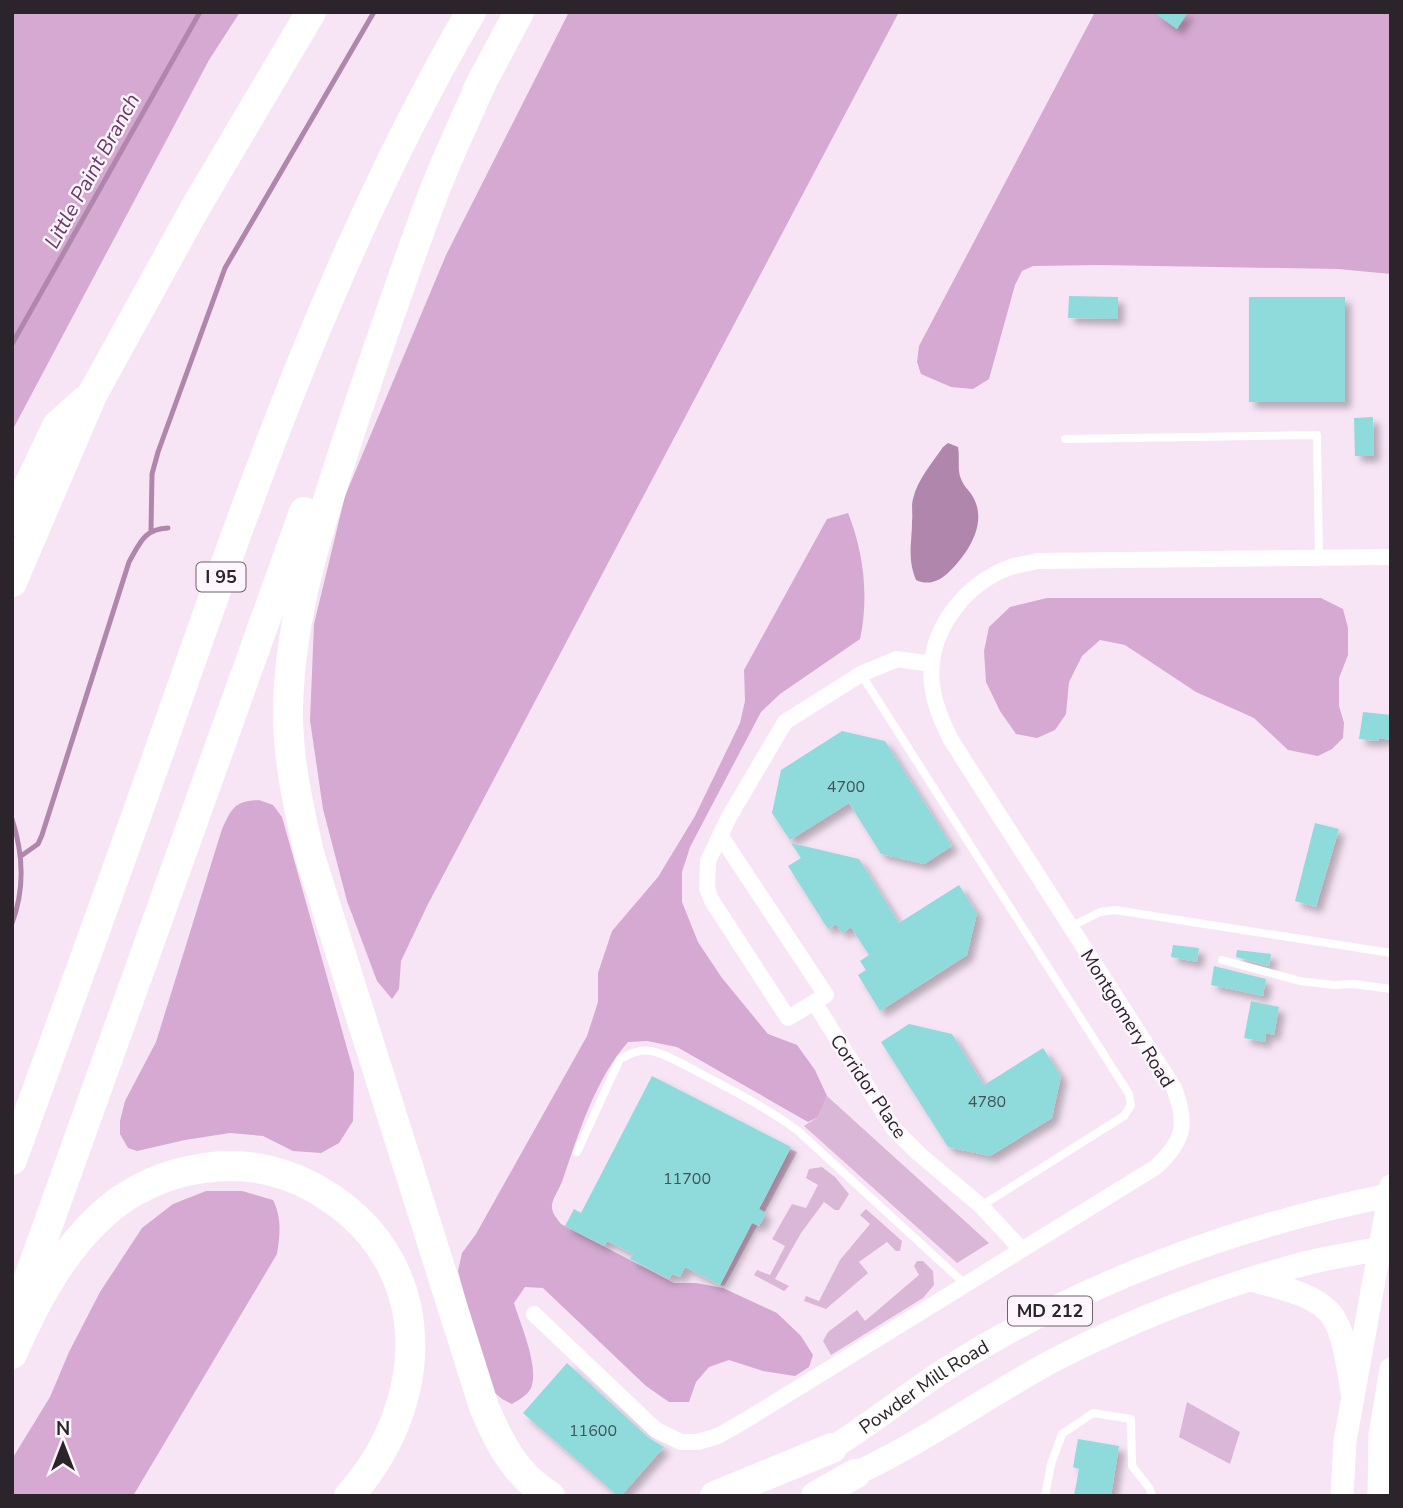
<svg xmlns="http://www.w3.org/2000/svg" width="1403" height="1508" viewBox="0 0 1403 1508" font-family="'Nunito Sans',sans-serif">
	<defs>
		<filter id="shadow"><feDropShadow dx="6" dy="6" stdDeviation="3.5" flood-color="#0004"/></filter>
	</defs>
	<rect width="100%" height="100%" fill="#f7e5f5"/>
	<path fill="#dab7d6" d="M827,1096L989,1243L957,1263L804,1126L818,1117Z
		M790,1149L797,1152L730,1276L724,1286L720,1285Z
		M822,1167L835,1177L849,1194L839,1210H835L824,1202L801,1233L775,1279L789,1286L784,1291L754,1275L757,1270L770,1275L785,1246L772,1239L792,1204L806,1208L818,1185L806,1178L809,1169Z
		M866,1209L902,1241L900,1251H896L887,1242L859,1262L868,1273L826,1309L804,1301L806,1296L819,1301L840,1260L870,1224L860,1215Z
		M917,1261H923L933,1271L934,1285L923,1298L831,1355L823,1341L828,1332L857,1310L865,1321L919,1275L914,1266Z
		M1187,1402L1240,1432L1230,1464L1179,1437Z"/>
	<path fill="#d5a9d1" d="M12,12H240L209,60L12,431Z
		M569,12H899L427,906L401,961L399,989L392,999L377,981L347,901L323,809L310,720L314,624L345,496L446,255Z
		M1095,12H1391V274L1338,269L1100,265L1033,266L1022,271L1015,285L989,379L973,389L951,387L921,374L917,362L919,346Z
		M848,513C864,553 869,598 860,639L780,694L761,712L690,847L682,872V902L698,942L722,978L768,1034L797,1045L815,1070L827,1096L818,1117L808,1122L677,1047L647,1041L628,1042C595,1080 579,1132 563,1179C560,1188 554,1196 552,1204C551,1213 556,1217 561,1224L674,1283H696L723,1288L777,1313L801,1336L813,1355L809,1367L795,1376L763,1371L729,1360L709,1367L696,1382L689,1402H669L646,1386L543,1288L525,1287L514,1303C520,1323 538,1364 532,1385C530,1394 520,1399 512,1404L502,1399L490,1389L458,1271L462,1253L476,1234L587,1036L598,1002V973L612,931L658,877L695,816L740,723L745,701L744,670L827,519Z
		M1047,598H1321L1343,609L1348,628V655L1339,678V706L1344,723L1343,738L1332,749L1318,756L1288,750L1254,718L1196,692L1125,645L1100,640L1082,656L1069,682L1066,714L1055,730L1037,738L1016,734L1000,711L986,682L984,651L989,627L1010,607Z
		M259,800L273,805L282,817L354,1073L353,1121L339,1143L321,1153L293,1151L263,1136L230,1133L185,1140L137,1151L128,1148L120,1134V1121L125,1101L156,1042L222,829C232,808 234,801 259,800Z
		M206,1191H242L273,1200C282,1218 280,1235 277,1254L133,1496H12V1459L50,1397L69,1352L100,1292L142,1228L173,1204Z"/>
	<path fill="#b186ad" d="M948,443L958,447C960,457 957,470 961,479C964,487 970,491 973,497C988,523 968,553 950,571C940,581 929,586 916,580C907,557 912,544 912,521C913,514 911,506 913,499C917,480 933,462 943,447Z"/>
	<g fill="none" stroke-linecap="round" stroke-linejoin="round">
		<path stroke="#b186ad" stroke-width="5" d="M12,344L200,12
			M151,530L152,474L158,452L225,268L374,12
			M12,819C23,853 25,889 12,923
			M21,856L38,844L42,835L129,562C140,543 144,529 168,528"/>
	</g>
	<path fill="#8fdbdb" filter="url(#shadow)" d="M1153,12H1188L1177,29Z
		M1069,296L1118,297V319L1068,318Z
		M1249,297H1345V402H1249Z
		M1373,417L1374,456H1355L1354,418Z
		M1363,712L1391,715V740L1379,738L1378,741L1359,739Z
		M842,731L885,741L952,846L924,864L881,854L849,803L790,840L772,813L781,770Z
		M1315,823L1339,829L1316,907L1295,901Z
		M791,843L859,859L899,923L959,885L977,913L967,955L880,1011L858,975L866,970L860,961L869,955L851,927L842,933L836,924L828,929L788,866L801,858Z
		M1173,945L1199,948L1197,962L1171,957Z
		M1237,950L1271,954L1269,966L1236,957Z
		M1214,966L1266,979L1263,996L1211,985Z
		M1251,1001L1279,1007L1274,1035L1266,1033L1265,1042L1244,1038Z
		M909,1024L952,1034L984,1085L1043,1048L1061,1076L1052,1118L990,1156L948,1147L881,1042Z
		M652,1076L791,1147L759,1209L766,1213L759,1226L752,1223L720,1285L685,1267L680,1277L672,1274L669,1279L630,1259L633,1254L607,1241L604,1246L565,1226L574,1209L581,1213Z
		M567,1363L649,1438L664,1447L621,1496H618L523,1413Z
		M1078,1439L1119,1446L1111,1496H1074L1079,1469L1073,1467Z"/>
	<g fill="none" stroke-linecap="round" stroke-linejoin="round">
		<path stroke="#fff" stroke-width="8" d="M1065,439L1317,435L1319,558
			M861,674L1129,1094L1131,1105L1124,1116L981,1206
			M1070,927L1100,912L1115,910L1391,953
			M1222,960L1300,981L1334,985L1354,984L1391,989
			M577,1152L620,1059C630,1054 639,1049 651,1051C666,1054 683,1064 696,1071C730,1089 765,1107 797,1130L966,1285
			M1045,1496L1051,1464L1062,1434L1093,1413L1131,1419L1132,1466L1150,1489L1152,1496"/>
		<path stroke="#fff" stroke-width="16" d="M720,835L826,995L788,1018L712,901L707,888L708,861L729,817L785,722L861,674L897,659L931,664
			M814,1002L894,1129L918,1153L981,1206L1022,1250
			M534,1314L656,1430L681,1442H698L718,1436L746,1420L1156,1167C1184,1141 1188,1124 1174,1088L951,740C942,722 934,704 932,684C926,632 965,583 1011,567C1020,564 1029,563 1038,561L1391,557"/>
		<path stroke="#fff" stroke-width="23" d="M1342,1496L1345,1441L1391,1186
			M1379,1496L1380,1435L1391,1369"/>
		<g stroke="#fff" stroke-width="24">
			<path d="M1253,1280C1340,1302 1339,1309 1353,1395"/>
			<path id="s1" d="M817,1457C868,1428 912,1389 962,1359C1093,1279 1241,1225 1391,1195"/>
			<path d="M839,1481C917,1448 984,1397 1058,1358C1137,1318 1221,1285 1307,1263C1335,1256 1363,1252 1391,1247"/>
		</g>
		<path stroke="#fff" stroke-width="30" d="M485,75C468,114 449,153 434,192C405,268 379,346 353,423C322,517 291,606 288,706C287,756 298,805 309,853L484,1407C499,1442 515,1475 550,1496
			M477,91L519,12
			M12,521L57,426L86,400
			M12,582L92,395L194,210L311,12
			M12,1160C65,1012 120,864 172,715C257,473 341,235 471,12
			M12,1325L304,512
			M12,1354C34,1304 60,1254 100,1217C128,1190 166,1173 204,1168C248,1161 292,1172 329,1197C438,1269 430,1406 349,1496
			M715,1496L832,1448
			M816,1496L855,1474"/>
	</g>
	<g text-anchor="middle" stroke-width="5" stroke-linejoin="round" paint-order="stroke">
		<g font-size="16" fill="#445256">
			<text x="846" y="792">4700</text>
			<text x="987" y="1107">4780</text>
			<text x="687" y="1184">11700</text>
			<text x="593" y="1436">11600</text>
		</g>
		<g fill="#fdf6fc" stroke="#6a6369" stroke-width="2">
			<rect x="196.5" y="562.5" width="49" height="29" rx="5"/>
			<rect x="1008" y="1296.5" width="84" height="29" rx="5"/>
		</g>
		<g font-size="18" font-weight="bold" fill="#2b242a">
			<text x="221" y="583">I 95</text>
			<text x="1050" y="1317">MD 212</text>
		</g>
		<g font-size="19" fill="#2b242a" stroke="#fdf6fc">
			<text transform="translate(1128 1018) rotate(58)" y="7">Montgomery Road</text>
			<text transform="translate(869 1086) rotate(56)" y="7">Corridor Place</text>
			<text dy="7" stroke="none"><textPath href="#s1" startOffset="128">Powder Mill Road</textPath></text>
		</g>
		<g font-size="21" font-style="italic" fill="#6e376a" stroke="#fdf6fc">
			<text transform="translate(92 171) rotate(-61)" y="7">Little Paint Branch</text>
		</g>
	</g>
	<rect width="1403" height="1508" fill="none" stroke="#2b242a" stroke-width="28"/>
	<g transform="translate(63 1445)" stroke="#fdf6fc" stroke-width="5" paint-order="stroke">
	<path d="M0-5L12 26L0 18L-12 26Z" fill="#2b242a"/>
	<text y="-10" font-size="19" font-weight="bold" text-anchor="middle" fill="#2b242a">N</text>
	</g>
</svg>
